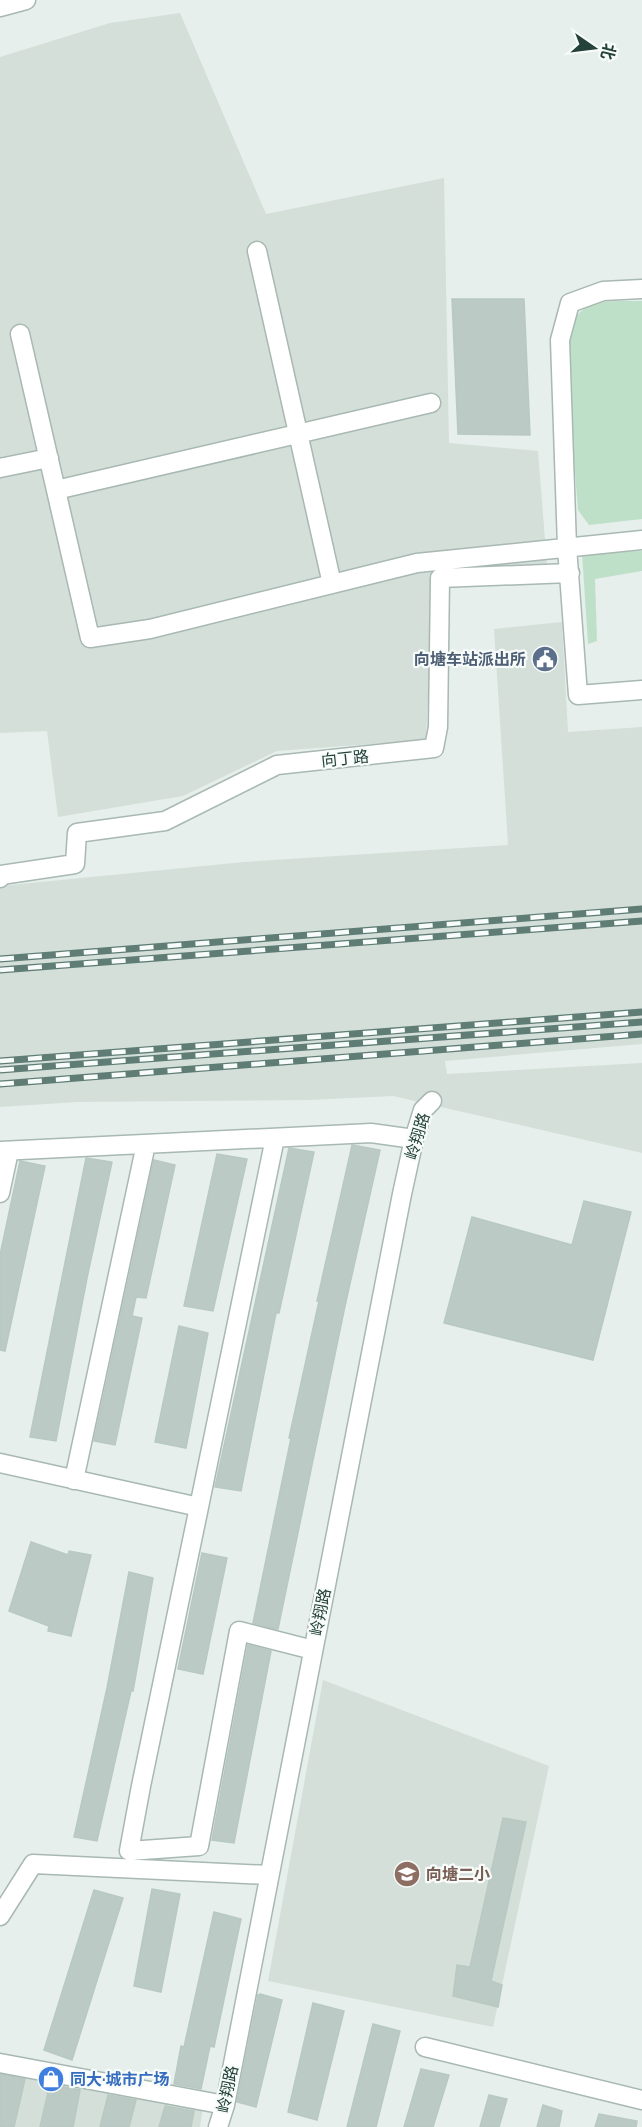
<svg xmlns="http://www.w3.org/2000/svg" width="642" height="2127" viewBox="0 0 642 2127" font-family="Raleway,'Noto Sans SC',sans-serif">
	<rect width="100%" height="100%" fill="#e6efeb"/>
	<path fill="#d4dfda" d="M180,13L266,214L444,178L449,443L538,451L547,565L434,573L426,740L277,751L183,796L58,817L47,731L0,733V57L110,23Z
		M562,622L568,732L642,727V1044L445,1061L447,1074L642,1063V1153L393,1096L309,1100L77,1102L0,1107V886L244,862L508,845L494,629Z
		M323,1680L549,1766L493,2027L268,1981Z
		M0,2058L204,2101L200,2127H0Z"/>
	<path fill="#bfe0c8" d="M642,301V519L589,525L578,510L564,337C584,295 600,302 642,301Z
		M642,551V571L595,579L597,641L588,644L582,553Z"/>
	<path fill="#bbcac4" stroke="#b8c9c2" stroke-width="1.5" d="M452,299H524L530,435L458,434Z
		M352,1145L380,1150L345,1306L278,1629H275L253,1623L291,1438H289L319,1301H317Z
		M289,1148L314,1152L279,1313H276L241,1491L215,1487Z
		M217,1154L247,1159L213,1311L184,1306Z
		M86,1158L112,1162L87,1278L56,1441L30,1437Z
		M154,1160L175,1165L146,1298L136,1297L132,1316L142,1318L115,1445L94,1441Z
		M20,1161L45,1166L5,1351L0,1350V1255Z
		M584,1201L631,1212L593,1360L444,1323L472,1217L572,1245Z
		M179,1326L208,1333L186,1448L155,1442Z
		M31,1542L68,1555L69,1551L91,1555L71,1636L48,1631L49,1626L9,1611Z
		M202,1553L227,1558L203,1674L178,1669Z
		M129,1572L153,1578L133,1691H131L97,1841L74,1837L107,1688Z
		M248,1645L271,1651L234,1843L212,1840Z
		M503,1818L526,1822L491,1981L502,1985L498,2007L453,1996L457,1965L470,1967Z
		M152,1889L180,1894L161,1992L134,1986Z
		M94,1890L123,1898L72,2060L44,2050Z
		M214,1912L241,1919L214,2047L210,2046L201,2089L174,2084L181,2046L184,2047Z
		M260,1994L282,2000L256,2107L237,2102L258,1995Z
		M313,2003L344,2011L317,2120L288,2112Z
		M373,2024L400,2031L376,2127H347Z
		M421,2069L449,2075L433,2127H404Z
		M0,2074L25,2079L14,2127H0Z
		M50,2084L80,2090L73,2127H40Z
		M108,2095L136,2100L129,2127H100Z
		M489,2095L507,2099L499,2127H480Z
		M543,2105L562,2111L559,2127H537Z
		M165,2106L194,2111L191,2127H159Z
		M599,2114L637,2121L636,2127H595Z"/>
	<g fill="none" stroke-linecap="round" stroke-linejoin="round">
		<defs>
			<path id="minor" d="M0,7L26,0
				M257,251L332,584
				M642,289L603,291L570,303L560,340L567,547L578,695L642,690
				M20,334L90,638L150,629L417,563L642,540
				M0,468L49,458
				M56,490L431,403
				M0,878L1,875L75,864L77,833L165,821L277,765L434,748L438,727L440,578L570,573
				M0,1151L371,1133L414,1139
				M0,1193L9,1151
				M0,1463L199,1507L275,1138
				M74,1480L146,1144
				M199,1507L141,1786L129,1851L199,1846L239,1631L313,1650
				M0,1916L33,1864L269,1875
				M425,2047L642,2100
				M0,2063L225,2105
				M218,2127L225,2105L402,1194L414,1139L423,1110L432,1101"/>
		</defs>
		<use href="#minor" stroke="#a8b8b2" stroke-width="21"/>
		<use href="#minor" stroke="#fff" stroke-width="18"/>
		<defs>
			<path id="rail" d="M0,959L642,909
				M0,970L642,921
				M0,1061L642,1012
				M0,1070L642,1022
				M0,1084L642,1034"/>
		</defs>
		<use href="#rail" stroke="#5f7d75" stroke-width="7"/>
		<use href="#rail" stroke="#f7fbf9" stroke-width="4.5" stroke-dasharray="14" stroke-linecap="butt"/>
	</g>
	<defs>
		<symbol id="civic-disc" viewBox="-11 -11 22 22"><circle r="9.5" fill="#5c6f8a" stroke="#f7fbf9"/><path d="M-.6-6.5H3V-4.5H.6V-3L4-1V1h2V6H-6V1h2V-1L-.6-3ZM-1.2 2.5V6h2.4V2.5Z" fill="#fff"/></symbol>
		<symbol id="school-disc" viewBox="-11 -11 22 22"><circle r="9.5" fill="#8d6e63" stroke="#f7fbf9"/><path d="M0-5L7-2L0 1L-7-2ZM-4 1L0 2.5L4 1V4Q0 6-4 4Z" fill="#fff"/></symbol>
		<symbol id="shop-disc" viewBox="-11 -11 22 22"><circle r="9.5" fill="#3f7fe0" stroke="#f7fbf9"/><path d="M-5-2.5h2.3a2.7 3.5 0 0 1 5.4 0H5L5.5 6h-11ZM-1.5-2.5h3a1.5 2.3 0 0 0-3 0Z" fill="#fff"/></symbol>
	</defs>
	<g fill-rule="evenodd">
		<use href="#civic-disc" x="530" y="644" width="30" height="30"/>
		<use href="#school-disc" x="392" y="1859" width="30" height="30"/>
		<use href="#shop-disc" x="36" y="2064" width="30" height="30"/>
	</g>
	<g text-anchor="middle" stroke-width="4.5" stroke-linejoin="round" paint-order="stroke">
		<g font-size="16" font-weight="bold" fill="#4e5e75" stroke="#f7fbf9" text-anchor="end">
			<text x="526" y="665">向塘车站派出所</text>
		</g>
		<g font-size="16" fill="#24423a" stroke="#f7fbf9">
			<text transform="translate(345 758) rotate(-6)" y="6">向丁路</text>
			<text transform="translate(417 1136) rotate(-73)" y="6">岭翔路</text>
			<text transform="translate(320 1612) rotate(-79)" y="6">岭翔路</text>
			<text transform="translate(227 2089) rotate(-78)" y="6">岭翔路</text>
		</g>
		<g font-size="16" font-weight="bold" fill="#785e54" stroke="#f7fbf9" text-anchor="start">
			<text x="426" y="1880">向塘二小</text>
		</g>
		<g font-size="16" font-weight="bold" fill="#366cbe" stroke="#f7fbf9" text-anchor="start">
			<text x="70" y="2085">同大·城市广场</text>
		</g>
	</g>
	<g transform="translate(594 48) rotate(104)" stroke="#f7fbf9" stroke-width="4.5" paint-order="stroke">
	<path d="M0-4.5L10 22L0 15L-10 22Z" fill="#24423a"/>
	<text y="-9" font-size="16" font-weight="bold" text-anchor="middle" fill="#24423a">北</text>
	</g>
</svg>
